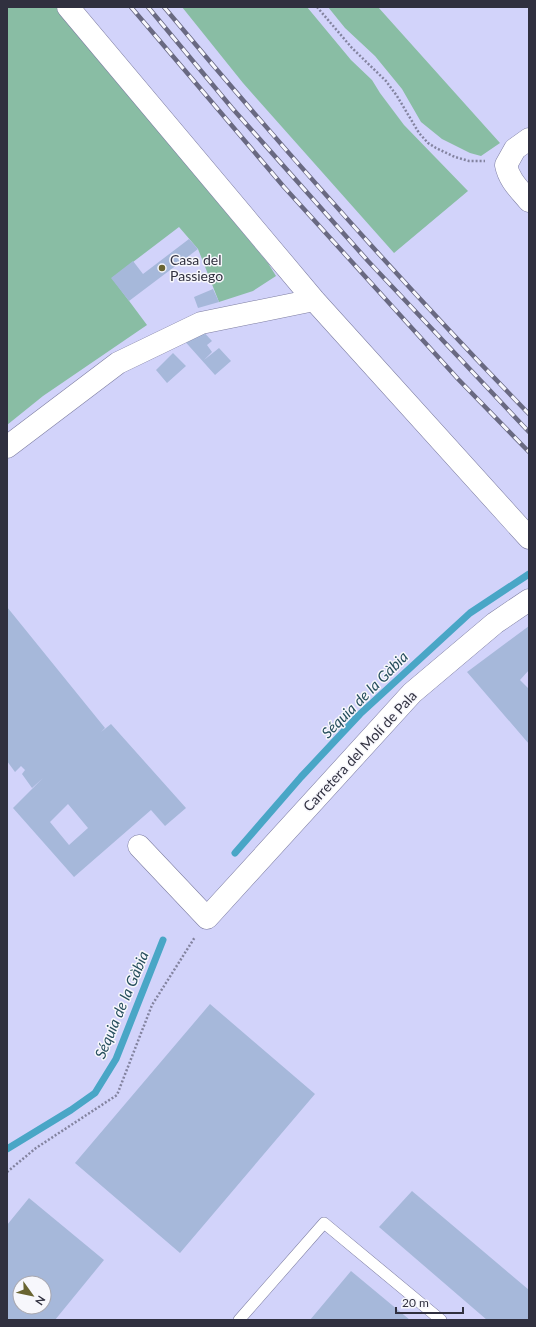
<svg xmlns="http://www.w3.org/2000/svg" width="536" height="1327" viewBox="0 0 536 1327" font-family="Lato,sans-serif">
	<rect width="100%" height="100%" fill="#d2d3fa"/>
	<path fill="#89bda4" d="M7,7H56L268,263L276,276L253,291L219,302L198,249L179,227L112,278L147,325L43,396L7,425Z
		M182,7H307L351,60L372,80L380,93L404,125L468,191L394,253L243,83Z
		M328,7H378L500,143L481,156L470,153L442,139L421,122L402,89L375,56L345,28Z"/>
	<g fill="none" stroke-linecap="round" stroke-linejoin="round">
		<path stroke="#49a6c6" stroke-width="7" d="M235,853L301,777L360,714L470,613L529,574
			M7,1149L71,1110L95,1093L116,1059L163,940"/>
	</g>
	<path fill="#a6b8da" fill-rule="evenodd" d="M189,239L198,249L129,301L111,278L133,261L143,274Z
		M213,289L219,302L198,308L194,297Z
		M200,328L212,341L207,345L212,352L204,360L219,348L231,361L215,375L181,337Z
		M173,353L186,366L167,383L156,370Z
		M7,607L105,728L101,732L111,724L186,808L165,826L151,810L74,877L13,808L43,778L32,788L22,774L25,770L21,766L15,772L7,761ZM68,804L88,828L69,845L50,822Z
		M529,626V670L520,680L529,689V744L467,672Z
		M210,1004L315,1094L180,1253L75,1163Z
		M412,1191L529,1290V1320H487L379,1227Z
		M29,1198L104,1260L55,1320H7V1225ZM20,1283H44V1307H20Z
		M351,1271L410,1320H310Z"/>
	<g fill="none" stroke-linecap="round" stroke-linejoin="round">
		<defs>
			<path id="service" d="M239,1320L324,1223L441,1320"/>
			<path id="minor" d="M68,7L314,300L529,538
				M529,139L515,149L506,165C509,180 519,189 529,201
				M7,447L118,363L201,323L314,300
				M139,846L207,918L412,693L495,623L529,600"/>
		</defs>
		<use href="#service" stroke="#7d7da1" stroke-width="12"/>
		<use href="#minor" stroke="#7d7da1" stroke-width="23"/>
		<path stroke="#83839f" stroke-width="2.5" stroke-dasharray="2 2" stroke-linecap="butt" d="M317,7L352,48L386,81L397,96L419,133L428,143L436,148L455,157L469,161H485
			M7,1172L36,1148L117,1095L152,1005L195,937"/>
		<use href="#service" stroke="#fff" stroke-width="11"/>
		<use href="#minor" stroke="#fff" stroke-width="22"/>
		<defs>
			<path id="rail" d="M131,7L284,187L458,379L529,452
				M148,7L232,108L368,261L529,432
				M164,7C281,147 402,283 529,414"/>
		</defs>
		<use href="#rail" stroke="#696981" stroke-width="4.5"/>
		<use href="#rail" stroke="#f7f7fc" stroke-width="3" stroke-dasharray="9" stroke-linecap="butt"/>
	</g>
	<circle fill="#696431" stroke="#f7f7fc" stroke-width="1.5" cx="162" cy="268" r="4"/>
	<g text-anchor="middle" stroke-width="3" stroke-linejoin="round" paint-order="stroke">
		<g font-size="14" fill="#30303f" stroke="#f7f7fc" text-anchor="start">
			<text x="170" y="265">Casa del<tspan x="170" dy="16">Passiego</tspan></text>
		</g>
		<g font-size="14" fill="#30303f" stroke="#f7f7fc">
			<text transform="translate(360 751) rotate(-47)" y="5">Carretera del Molí de Pala</text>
		</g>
		<g font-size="15" font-style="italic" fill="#264e5d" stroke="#f7f7fc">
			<text transform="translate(365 695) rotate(-45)" y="5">Séquia de la Gàbia</text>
			<text transform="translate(122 1005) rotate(-67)" y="5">Séquia de la Gàbia</text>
		</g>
	</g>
	<rect width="536" height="1327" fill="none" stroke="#30303f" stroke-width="16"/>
	<g transform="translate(32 1295) rotate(123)"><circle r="19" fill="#f7f7fc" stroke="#a7a7b0"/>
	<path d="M0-3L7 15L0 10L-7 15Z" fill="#696431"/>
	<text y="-6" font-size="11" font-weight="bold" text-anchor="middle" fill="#30303f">N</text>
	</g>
	<path d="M396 1307v6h67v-6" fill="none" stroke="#30303f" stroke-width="2"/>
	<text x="402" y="1307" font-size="12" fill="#30303f" stroke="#f7f7fc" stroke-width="3" paint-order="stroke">20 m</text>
</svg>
